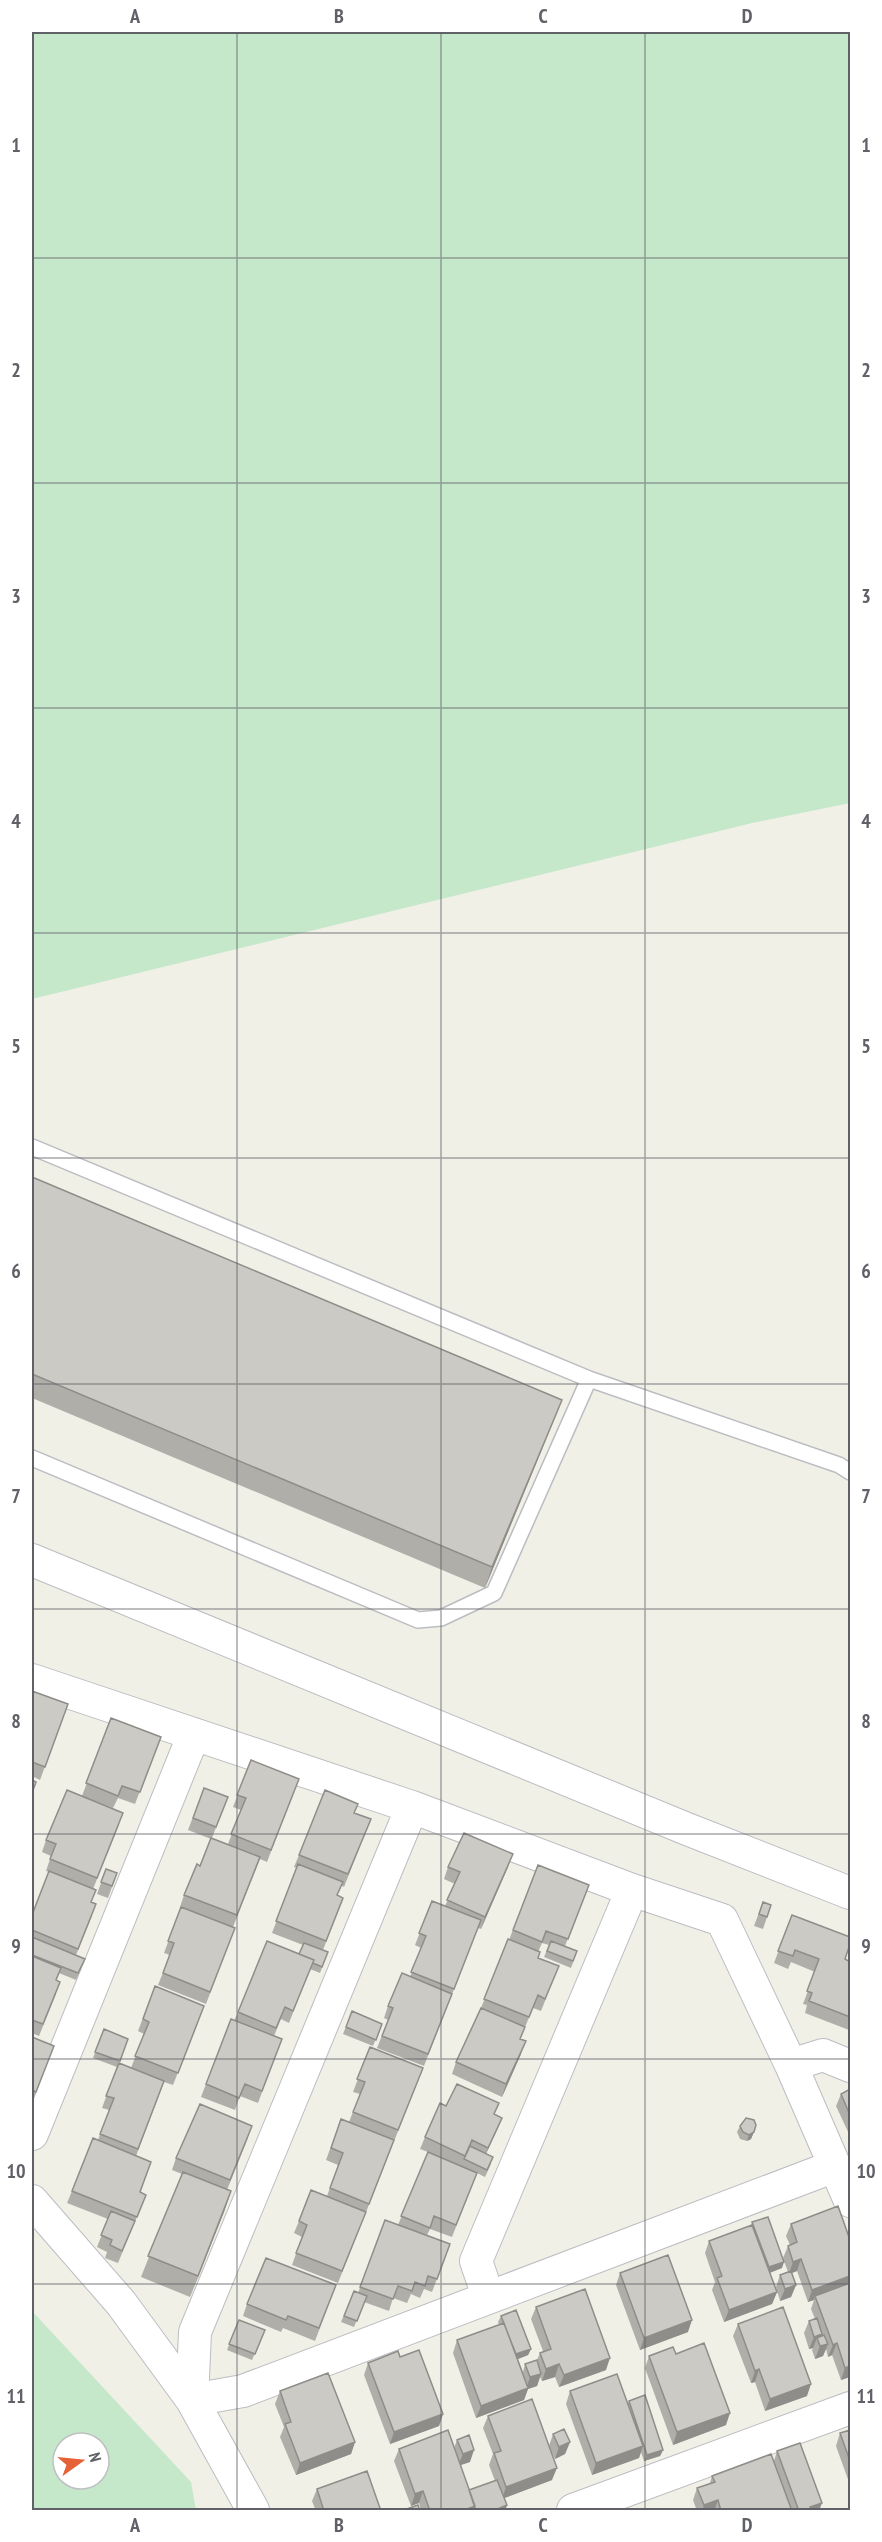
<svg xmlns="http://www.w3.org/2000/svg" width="882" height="2542" viewBox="0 0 882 2542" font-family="'PT Sans Narrow',sans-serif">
	<rect width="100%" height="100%" fill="#f0f0e7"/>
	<path fill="#c5e7ca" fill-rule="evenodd" d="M32,32H850V803L752,823L32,999Z
		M32,2311L191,2482L196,2510H32ZM63,2443H99V2479H63Z"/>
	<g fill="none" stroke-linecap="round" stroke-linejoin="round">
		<defs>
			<path id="lane" d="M32,1147L589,1379L839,1465L850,1472
				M32,1458L418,1620L441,1618L494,1593L589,1379"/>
			<path id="street" d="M32,1560L687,1829L850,1893
				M32,1680L412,1807L632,1890L722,1920L791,2065L850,2201
				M791,2065L823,2055L850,2066
				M32,2134L194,1734
				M32,2201L121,2303L192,2400L253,2510
				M488,2296L476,2261L632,1890
				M192,2400L243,2391L835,2166
				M192,2400L195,2332L412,1807
				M573,2510L850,2408"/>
		</defs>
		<use href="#lane" stroke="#bcbdc2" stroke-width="18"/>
		<use href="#street" stroke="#bcbdc2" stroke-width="34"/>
		<use href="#lane" stroke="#fff" stroke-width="15"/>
		<use href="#street" stroke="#fff" stroke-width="32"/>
	</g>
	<path fill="#afaea9" d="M32,1177L562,1400L554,1420L485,1588L32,1398Z
		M32,1691L68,1704L40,1780L32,1776Z
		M111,1718L161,1737L135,1804L118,1798L113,1808L82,1796Z
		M251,1760L299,1779L267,1862L260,1859L233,1927L235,1928L206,2004L158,1985L170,1955L164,1953L181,1907H180L184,1895L200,1866L211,1839L188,1830L204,1788L223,1809L212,1838L228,1844L241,1810L233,1807Z
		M355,1813L366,1831L344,1887L341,1885L337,1895L343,1898L323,1950L328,1952L320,1973L310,1969L289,2023L281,2019L274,2036L282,2039L258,2103L240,2096L235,2110L201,2097L231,2019L234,2021L238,2012L299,1954L303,1945L272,1933L297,1868L294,1867L299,1855Z
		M119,1825L93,1889L91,1902L92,1916L76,1955L85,1959L76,1980L59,1973L56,1980V1994L39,2036L32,2033V1915L49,1872L46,1871L51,1856L42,1852L46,1840Z
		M538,1865L589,1885L565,1946L577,1951L571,1968L544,1957L549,1945L542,1943L538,1952V1958L559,1966L541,2011L533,2008L520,2039L521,2054L502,2097L452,2074L456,2062L481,2008L508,1939L509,1940Z
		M448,1867H508L481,1929L478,1928L424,2066L377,2048L388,2020L384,2018L388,2006L410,1977L421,1948L415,1945L432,1901L445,1906L455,1884L444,1879Z
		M106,1869L117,1873L108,1898L97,1894Z
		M763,1902L771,1905L763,1929L754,1926Z
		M792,1915L845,1959L850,1962V2026L849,2030L805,2013L807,2005L803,2004L815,1972L791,1962L788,1969L774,1963Z
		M155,1986L204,2006L173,2085L164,2082L136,2156L140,2192L146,2195L118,2263L105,2258L107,2252L97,2247L108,2219L67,2203L72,2191L98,2140L109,2110L102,2108L117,2067L93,2058L104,2029L128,2039L119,2063L131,2068L144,2034L138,2031Z
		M352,2011L382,2024L373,2046L343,2034Z
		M32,2037L54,2046L32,2104Z
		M370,2047L423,2068L338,2283L292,2265L302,2237L294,2233L299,2221L327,2196L338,2165L326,2160L341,2119L349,2122L360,2094L353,2092Z
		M850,2089V2136L836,2106L841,2094Z
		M446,2106L495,2115L502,2118L486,2154L491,2164L485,2177L477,2173L452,2237L430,2229L427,2235L450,2244L432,2292L424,2289L420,2298L411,2294L407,2303L393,2298L389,2311L364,2302L354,2327L341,2322L354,2291L358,2293L385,2220L398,2225L428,2152L420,2149L425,2137Z
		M756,2125L751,2139L747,2141L740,2139L737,2132L740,2126Z
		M248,2138L227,2190L231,2191L224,2212L190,2297L141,2277L182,2174L172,2170L176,2158Z
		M752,2222L782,2268L770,2273L777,2292L772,2304L724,2322L712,2290L715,2282L705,2253L709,2241L751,2226Z
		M791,2224L850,2377L841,2380L832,2355L828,2357L826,2349L823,2356L815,2359L812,2350L813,2348L809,2349L804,2333L809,2321L815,2319L811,2309L814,2300L808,2302L797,2271L792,2273L796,2285L791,2297L780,2301L776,2287L780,2275L788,2272L783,2258L788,2246L790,2245L786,2236Z
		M620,2273L688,2332L640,2350L616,2285Z
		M336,2285L315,2341L283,2328L281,2332L243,2316L247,2304Z
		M536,2307L606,2370L559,2387L555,2377L542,2381L540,2377L537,2386L528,2389L524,2400L476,2418L453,2353L457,2340L499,2325L498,2322L501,2316L531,2349L528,2355L518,2359L523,2372L525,2364L537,2360L540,2353L543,2351L531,2319Z
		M239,2320L265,2330L252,2360L227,2350Z
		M738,2324L807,2396L765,2411L755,2382L751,2383L733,2336Z
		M676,2354L726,2425L673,2445L645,2368L649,2356Z
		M400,2357L443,2414L439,2426L390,2444L364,2375L368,2363Z
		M280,2391L355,2442L351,2454L296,2475L280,2437L284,2427L275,2404Z
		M570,2391L628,2403L629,2401L663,2450L660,2456L644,2461L641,2452L639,2458L592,2475L566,2404Z
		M488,2416L552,2480L504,2498L507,2505L505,2511H421L419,2503L411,2506L394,2461L399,2449L454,2448L457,2440L470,2462L460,2465L469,2490L495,2481L489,2465L493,2454L483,2428Z
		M850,2430V2485L836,2446L840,2433Z
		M553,2434L570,2442L565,2454L555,2459L549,2446Z
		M777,2451L819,2511H697L693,2500L697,2488L710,2483L712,2476L774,2461Z
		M317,2489L381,2511H316L312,2501Z"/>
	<path fill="#8f8d89" d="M562,1400L554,1420L485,1588L492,1567Z
		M513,1854L508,1867L481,1929L485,1917Z
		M526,2041L521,2054L502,2097L506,2084Z
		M502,2118L497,2130L483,2160L488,2148Z
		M754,2132L751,2139L747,2141L749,2135Z
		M231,2191L224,2212L190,2297L198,2276Z
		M801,2259L797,2271L789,2274L793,2262Z
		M784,2262L782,2268L766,2274L769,2267Z
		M850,2276V2286L815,2296L814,2300L808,2302L812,2290Z
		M796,2285L791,2297L780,2301L785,2289Z
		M777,2292L772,2304L724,2322L729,2310Z
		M692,2320L688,2332L640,2350L644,2338Z
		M822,2334L818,2343L817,2338L813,2348L809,2349L814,2337Z
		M837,2343L832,2355L828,2357L833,2345Z
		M828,2344L823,2356L815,2359L820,2346Z
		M531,2349L528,2355L513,2361L515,2354Z
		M610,2358L606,2370L559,2387L564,2375Z
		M559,2364L555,2377L542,2381L546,2369Z
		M850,2366V2377L841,2380L845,2368Z
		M759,2369L755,2382L751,2383L755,2371Z
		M541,2374L537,2386L528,2389L524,2400L476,2418L481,2406L526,2389L530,2377Z
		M811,2384L807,2396L765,2411L770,2399Z
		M730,2413L726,2425L673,2445L677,2432Z
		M443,2414L439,2426L390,2444L394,2432Z
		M355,2442L351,2454L296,2475L300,2463Z
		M570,2442L565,2454L555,2459L559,2447Z
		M643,2446L639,2458L592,2475L596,2463Z
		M474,2450L470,2462L458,2466L463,2454Z
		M663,2450L660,2456L644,2461L647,2455Z
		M557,2468L552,2480L502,2499L506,2487Z
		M423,2491L419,2503L411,2506L415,2494Z
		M718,2500L714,2511H702L704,2505Z
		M822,2503L819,2511H809L810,2507Z
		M507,2505L505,2511H493Z
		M475,2506L473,2511H462Z"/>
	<path fill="#cccac4" stroke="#8f8d89" stroke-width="1.5" d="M32,1177L562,1400L492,1567L32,1374Z
		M32,1691L68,1704L45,1767L32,1762Z
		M111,1718L161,1737L140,1792L122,1786L118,1796L86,1783Z
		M251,1760L299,1779L271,1850L231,1834L246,1798L237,1795Z
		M32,1780L36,1782L32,1793Z
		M204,1788L228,1797L216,1827L193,1818Z
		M67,1790L123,1813L97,1878L50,1859L56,1844L46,1840Z
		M325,1790L358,1804L354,1813L371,1819L348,1874L299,1855Z
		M464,1833L513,1854L485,1917L447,1900L460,1872L448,1867Z
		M211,1838L260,1857L237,1915L184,1895L197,1864L200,1866Z
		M298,1864L343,1882L337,1895L343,1898L326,1941L276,1921Z
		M538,1865L589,1885L568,1939L546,1931L542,1942L513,1930Z
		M106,1869L117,1873L112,1886L101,1882Z
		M49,1871L96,1890L91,1902L96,1904L78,1949L32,1930V1915Z
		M432,1901L481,1920L454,1989L411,1972L426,1936L419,1933Z
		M763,1902L771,1905L767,1917L759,1914Z
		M181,1907L235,1928L210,1992L163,1973L174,1943L168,1941Z
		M792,1915L850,1937V1944L845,1959L850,1962V2017L809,2001L812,1993L807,1991L819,1959L795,1950L793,1956L778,1951Z
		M32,1937L85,1959L78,1973L32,1955Z
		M508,1939L540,1952L538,1958L559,1966L545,1999L538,1995L529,2017L484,1999Z
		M267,1941L314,1960L293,2011L285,2007L276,2028L238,2012Z
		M551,1941L577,1951L573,1961L547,1951Z
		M304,1943L328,1952L322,1967L313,1963L314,1960L299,1954Z
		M32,1956L61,1968L56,1980L60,1982L43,2024L32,2020Z
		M402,1973L452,1994L428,2054L382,2036L393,2008L388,2006Z
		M155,1986L204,2006L178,2073L135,2056L149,2022L143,2019Z
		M481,2008L525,2027L520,2039L526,2041L506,2084L456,2062Z
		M352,2011L382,2024L376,2040L346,2027Z
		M231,2019L282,2039L262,2091L245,2084L239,2098L206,2084Z
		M104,2029L128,2039L120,2061L95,2052Z
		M32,2037L54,2046L36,2092L32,2090Z
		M370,2047L423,2068L398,2130L353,2112L365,2082L357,2079Z
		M119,2063L164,2081L138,2149L100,2134L114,2098L106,2096Z
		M457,2084L499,2103L494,2114L502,2118L488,2148L472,2140L465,2156L425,2137L440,2103L446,2106Z
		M850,2089V2115L841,2094Z
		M200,2104L252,2126L230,2180L176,2158Z
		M746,2118L754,2120L756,2125L754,2132L749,2135L743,2132L740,2126Z
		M341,2119L394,2140L369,2204L330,2188L343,2153L331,2148Z
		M93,2138L151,2162L140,2192L146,2195L137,2217L72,2191Z
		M470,2146L493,2157L487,2170L464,2159Z
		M428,2152L477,2173L456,2225L434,2216L430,2228L401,2216Z
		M183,2172L231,2191L198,2276L148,2256Z
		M311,2190L366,2212L342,2271L296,2253L307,2225L299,2221Z
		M838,2206L850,2240V2276L812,2290L801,2259L793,2262L788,2246L797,2242L791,2224Z
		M111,2211L135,2221L122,2251L110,2245L112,2240L101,2235Z
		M768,2217L784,2262L769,2267L752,2222Z
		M385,2220L450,2244L437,2279L428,2276L425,2286L415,2282L412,2291L398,2286L393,2299L360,2287Z
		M752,2225L777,2292L729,2310L717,2278L722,2276L709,2241Z
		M668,2255L692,2320L644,2338L620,2273Z
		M266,2258L336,2285L319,2328L288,2316L286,2320L247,2304Z
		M791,2271L796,2285L785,2289L780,2275Z
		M850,2283V2366L845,2368L837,2343L833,2345L815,2296Z
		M585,2289L610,2358L564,2375L559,2364L546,2369L540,2353L551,2349L536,2307Z
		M354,2291L367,2296L357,2321L344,2316Z
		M783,2307L811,2384L770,2399L759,2369L755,2371L738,2324Z
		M516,2310L531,2349L516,2354L501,2316Z
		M817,2318L822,2334L814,2337L809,2321Z
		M239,2320L265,2330L255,2354L229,2344Z
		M504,2323L528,2388L481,2406L457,2340Z
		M824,2335L828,2344L820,2346L817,2338Z
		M704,2343L730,2413L677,2432L649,2356L673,2347L676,2354Z
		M419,2350L443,2414L394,2432L368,2363L398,2351L400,2357Z
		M537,2360L541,2374L530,2377L525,2364Z
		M328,2373L355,2442L300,2463L285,2424L291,2422L280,2391Z
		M617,2374L643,2446L596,2463L570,2391Z
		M645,2395L663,2450L647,2455L629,2401Z
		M532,2399L557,2468L506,2487L494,2453L501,2451L488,2416Z
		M564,2429L570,2442L559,2447L553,2434Z
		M448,2430L475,2506L462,2511H430L423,2491L415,2494L399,2449Z
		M850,2430V2461L840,2433Z
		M469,2435L474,2450L463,2454L457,2440Z
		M800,2443L822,2503L810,2507L811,2511H799L777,2451Z
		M771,2454L792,2511H721L718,2500L704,2505L697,2488L715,2482L712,2476Z
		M367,2471L381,2511H324L317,2489Z
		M497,2480L507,2505L493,2511H476L469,2490Z
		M418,2505L420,2511H401Z"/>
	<path fill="none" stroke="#5f6167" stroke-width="1.5" stroke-opacity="0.55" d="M237,32V2510M441,32V2510M645,32V2510M32,258H850M32,483H850M32,708H850M32,933H850M32,1158H850M32,1384H850M32,1609H850M32,1834H850M32,2059H850M32,2284H850"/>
	<rect width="882" height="2542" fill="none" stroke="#ffffff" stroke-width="66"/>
	<g transform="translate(81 2461) rotate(75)"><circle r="28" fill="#ffffff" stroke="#bfc0c2" stroke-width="1.5"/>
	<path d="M0-4.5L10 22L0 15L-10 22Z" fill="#e66038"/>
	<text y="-9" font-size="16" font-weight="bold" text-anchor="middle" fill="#5f6167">N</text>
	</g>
	<rect x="33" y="33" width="816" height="2476" fill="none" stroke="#5f6167" stroke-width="2"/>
	<g font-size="20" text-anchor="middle" font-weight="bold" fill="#5f6167">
		<text x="135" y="23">A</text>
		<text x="339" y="23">B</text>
		<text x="543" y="23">C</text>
		<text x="747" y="23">D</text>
		<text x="16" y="152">1</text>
		<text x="866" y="152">1</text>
		<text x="16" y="377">2</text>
		<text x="866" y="377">2</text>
		<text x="16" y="603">3</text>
		<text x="866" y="603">3</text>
		<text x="16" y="828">4</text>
		<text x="866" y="828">4</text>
		<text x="16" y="1053">5</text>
		<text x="866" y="1053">5</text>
		<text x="16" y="1278">6</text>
		<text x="866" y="1278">6</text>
		<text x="16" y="1503">7</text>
		<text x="866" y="1503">7</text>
		<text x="16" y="1728">8</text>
		<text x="866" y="1728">8</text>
		<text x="16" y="1953">9</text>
		<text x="866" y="1953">9</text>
		<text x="16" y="2178">10</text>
		<text x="866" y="2178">10</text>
		<text x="16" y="2403">11</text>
		<text x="866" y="2403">11</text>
		<text x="135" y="2532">A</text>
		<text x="339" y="2532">B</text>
		<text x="543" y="2532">C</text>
		<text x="747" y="2532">D</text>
	</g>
</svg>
